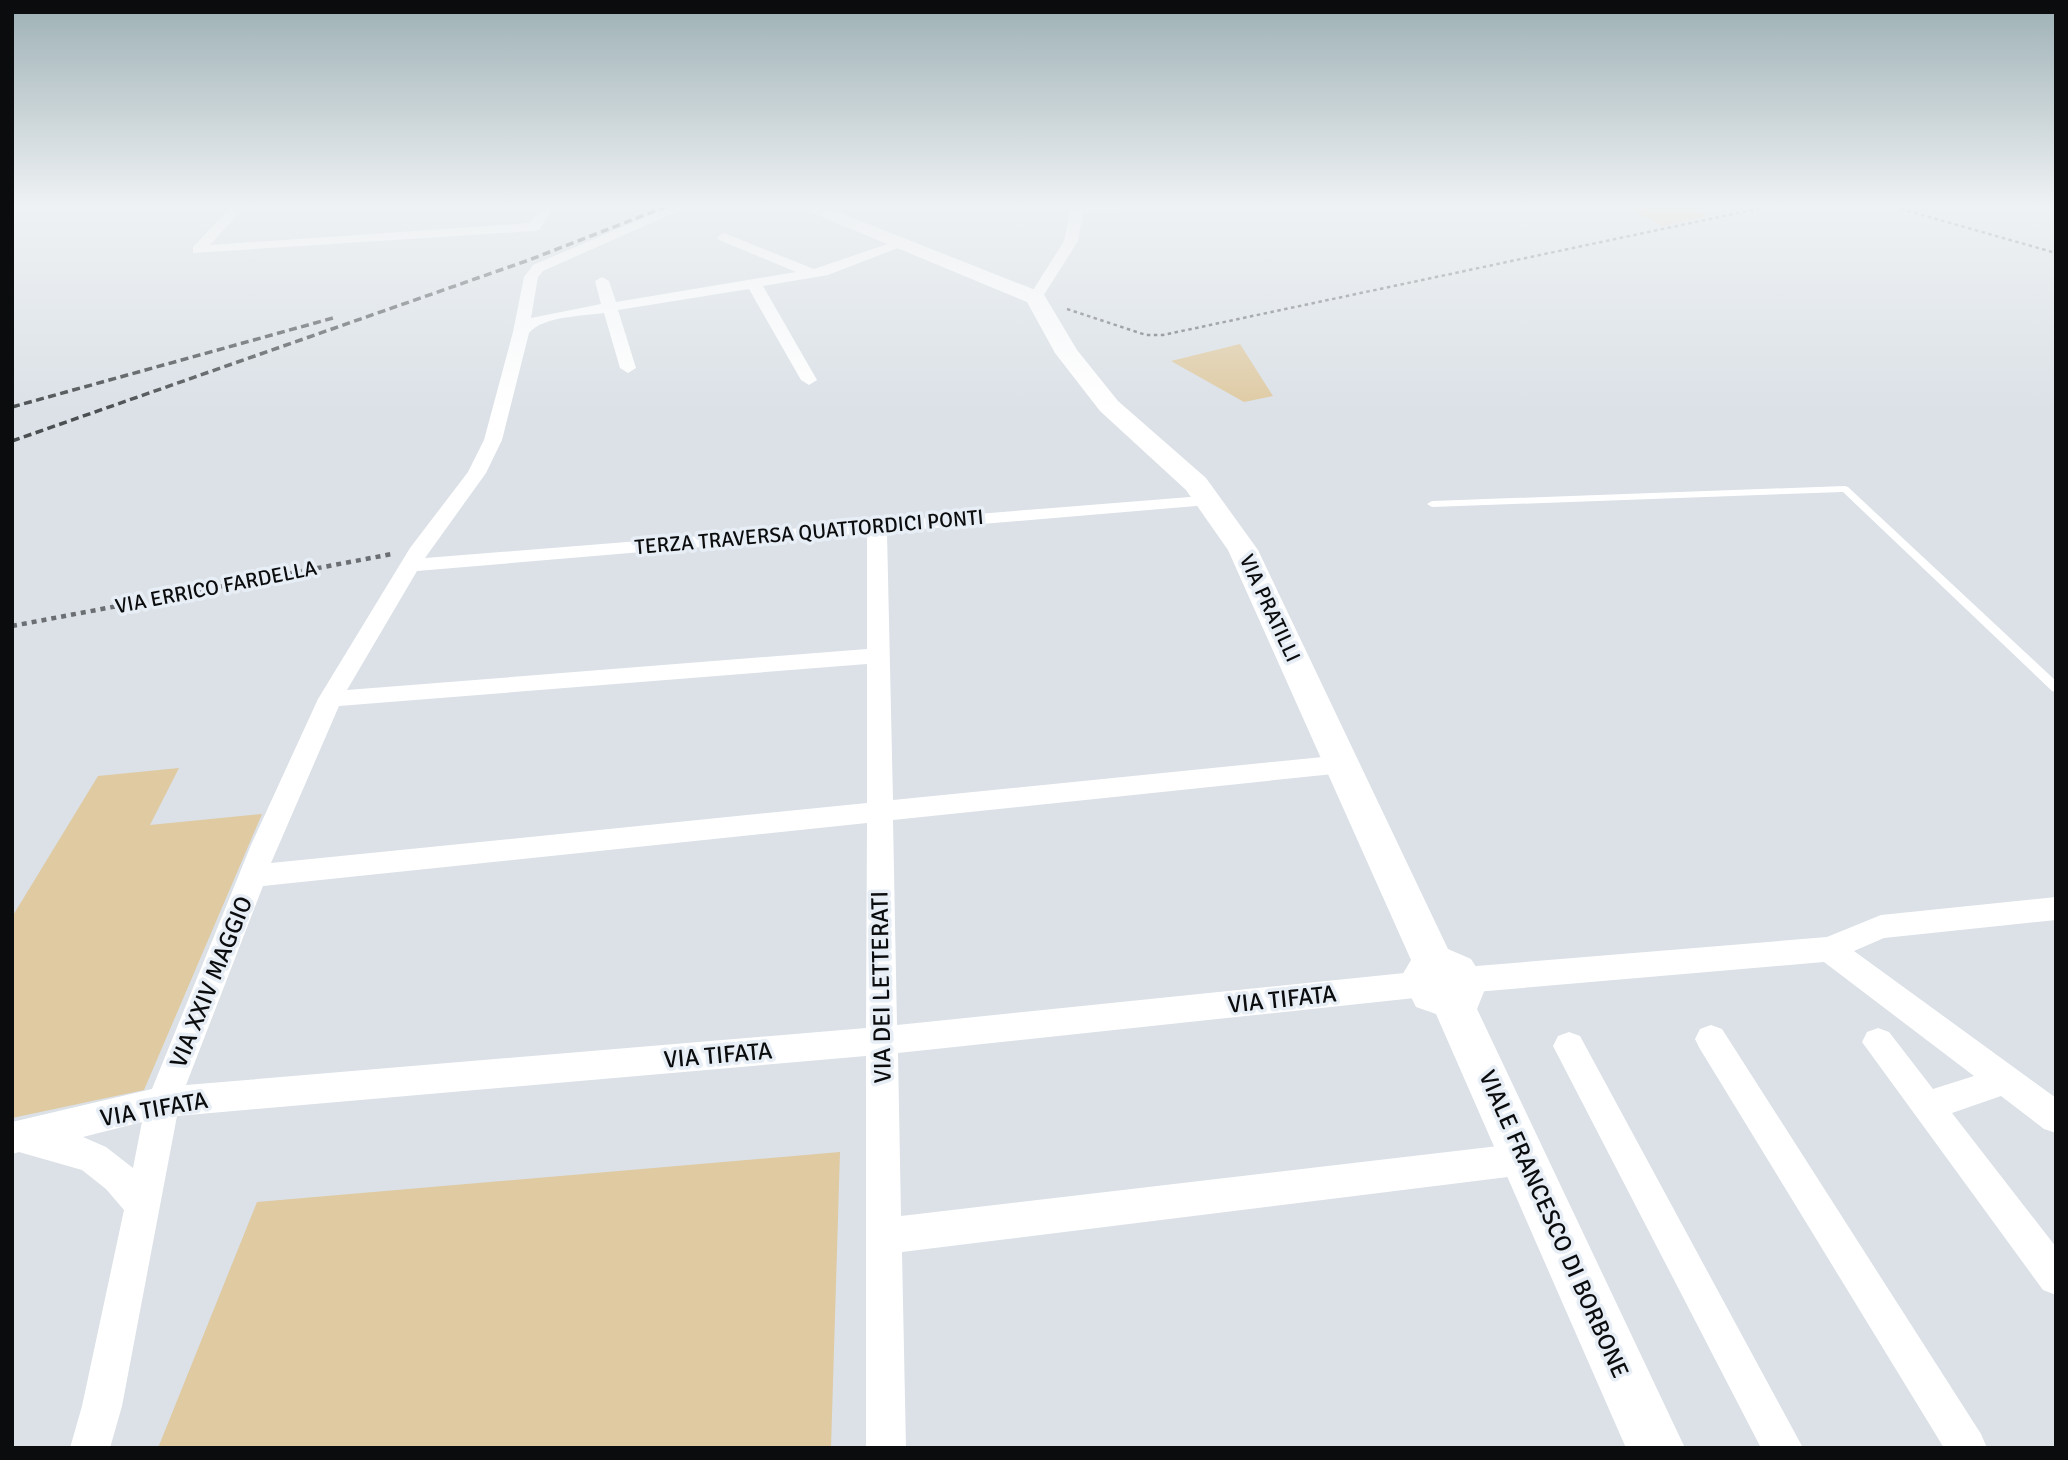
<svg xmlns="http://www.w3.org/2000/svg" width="2068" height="1460" viewBox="0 0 2068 1460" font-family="Signika,sans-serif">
	<rect width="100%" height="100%" fill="#dbe1e7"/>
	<path fill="#dfcaa2" d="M1627,207H1688L1706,216L1663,226Z
		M1240,344L1273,396L1244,402L1171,361Z
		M179,768L150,825L262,814L144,1090L12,1118V917L98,776Z
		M840,1152L831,1448H158L257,1202Z"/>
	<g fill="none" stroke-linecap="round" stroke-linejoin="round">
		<path stroke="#6b6e72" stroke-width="2.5" stroke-dasharray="3.5 3.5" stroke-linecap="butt" d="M1894,207L2056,253
			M1067,309L1146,335H1163L1766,207"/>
		<path stroke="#6b6e72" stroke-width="4.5" stroke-dasharray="5 5" stroke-linecap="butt" d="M12,626L392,554"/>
		<path fill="#fff" fill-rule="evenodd" d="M1845,486L1848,487L2056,681V692L2052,691L1843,492L1432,507L1427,504L1432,501Z"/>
		<path fill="#fff" fill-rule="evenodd" d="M231,207H244L210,245L530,223L541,207H554L539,230L534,231L193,253V247Z
			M669,207H687L543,271L538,277L531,318L601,304L595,281L602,277L609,281L616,302L796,272L719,240L717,237L724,233L814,269L899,240L911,243L828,275L763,286L817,380L809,385L801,380L749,289L618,310L636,368L628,373L620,368L604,313C583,316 543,316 529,333L502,440L486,473L425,558L1215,495L1218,499L1215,503L1208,505L887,532L893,800L1343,755L1352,758L1356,764L1352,770L1343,773L893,820L897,1025L1424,971L1435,975L1439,984L1435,993L1424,997L898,1053L901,1216L1524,1143L1536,1147L1541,1159L1536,1171L1524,1175L902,1252L906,1448H866V1056L177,1116L122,1406L110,1448H70L82,1406L124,1210L106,1189L82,1170L19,1152L12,1154V1122L152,1089L251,845L318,699L410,548L468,472L484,440L513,332L524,277L533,265ZM867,533V649L347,690L417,571ZM867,664V803L271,863L339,706ZM867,823L866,1028L186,1085L263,886ZM142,1122L133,1168L106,1147L83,1137Z
			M1071,207H1125L1119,211L1083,213L1078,241L1040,301H1030L1028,298L1064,241Z
			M2056,897V920L1884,938L1854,951L2056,1098V1133L2044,1129L2001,1096L1952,1113L2056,1247V1295L2043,1290L1862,1042L1867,1032L1878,1028L1889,1032L1933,1089L1974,1076L1824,962L1464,993L1453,989L1449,980L1453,971L1464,967L1827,937L1881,915Z
			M1711,1025L1722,1029L1981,1434L1987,1448H1944L1700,1049L1695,1039L1700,1029Z
			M1569,1032L1580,1036L1803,1448H1761L1553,1046L1558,1036Z"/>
		<path fill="#fff" fill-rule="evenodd" d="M798,207H825L1043,293L1077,350L1118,401L1206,478L1258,550L1448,949L1471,959L1487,984L1477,1009L1685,1448H1626L1436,1014L1416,1007L1401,977L1411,960L1228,550L1186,490L1100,411L1055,353L1027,302Z"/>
		<path stroke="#4b4f52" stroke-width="3.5" stroke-dasharray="8 4.5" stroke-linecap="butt" d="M12,407L333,318
			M12,441L529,260L665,207"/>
	</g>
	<linearGradient id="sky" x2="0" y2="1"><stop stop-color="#9db0b5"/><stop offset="0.5" stop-color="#eff2f4"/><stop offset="1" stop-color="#eff2f4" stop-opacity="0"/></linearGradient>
	<rect width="2068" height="412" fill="url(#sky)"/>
	<g text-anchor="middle" stroke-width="7" stroke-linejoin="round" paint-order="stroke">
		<g font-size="21" fill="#0a0c0e" stroke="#e8eef5">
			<text transform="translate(809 532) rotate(-5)" y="7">TERZA TRAVERSA QUATTORDICI PONTI</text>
			<text transform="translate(216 587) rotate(-11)" y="7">VIA ERRICO FARDELLA</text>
			<text transform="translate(1270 608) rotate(65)" y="7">VIA PRATILLI</text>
		</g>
		<g font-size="24" fill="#0a0c0e" stroke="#e8eef5">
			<text transform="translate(211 982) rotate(-68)" y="8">VIA XXIV MAGGIO</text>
			<text transform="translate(881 987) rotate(-91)" y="8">VIA DEI LETTERATI</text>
			<text transform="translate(1282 999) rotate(-6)" y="8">VIA TIFATA</text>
			<text transform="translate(718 1055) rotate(-5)" y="8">VIA TIFATA</text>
			<text transform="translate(154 1109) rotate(-10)" y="8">VIA TIFATA</text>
			<text transform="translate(1554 1224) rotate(66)" y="8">VIALE FRANCESCO DI BORBONE</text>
		</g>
	</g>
	<rect width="2068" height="1460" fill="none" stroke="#0a0c0e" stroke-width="28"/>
</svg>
